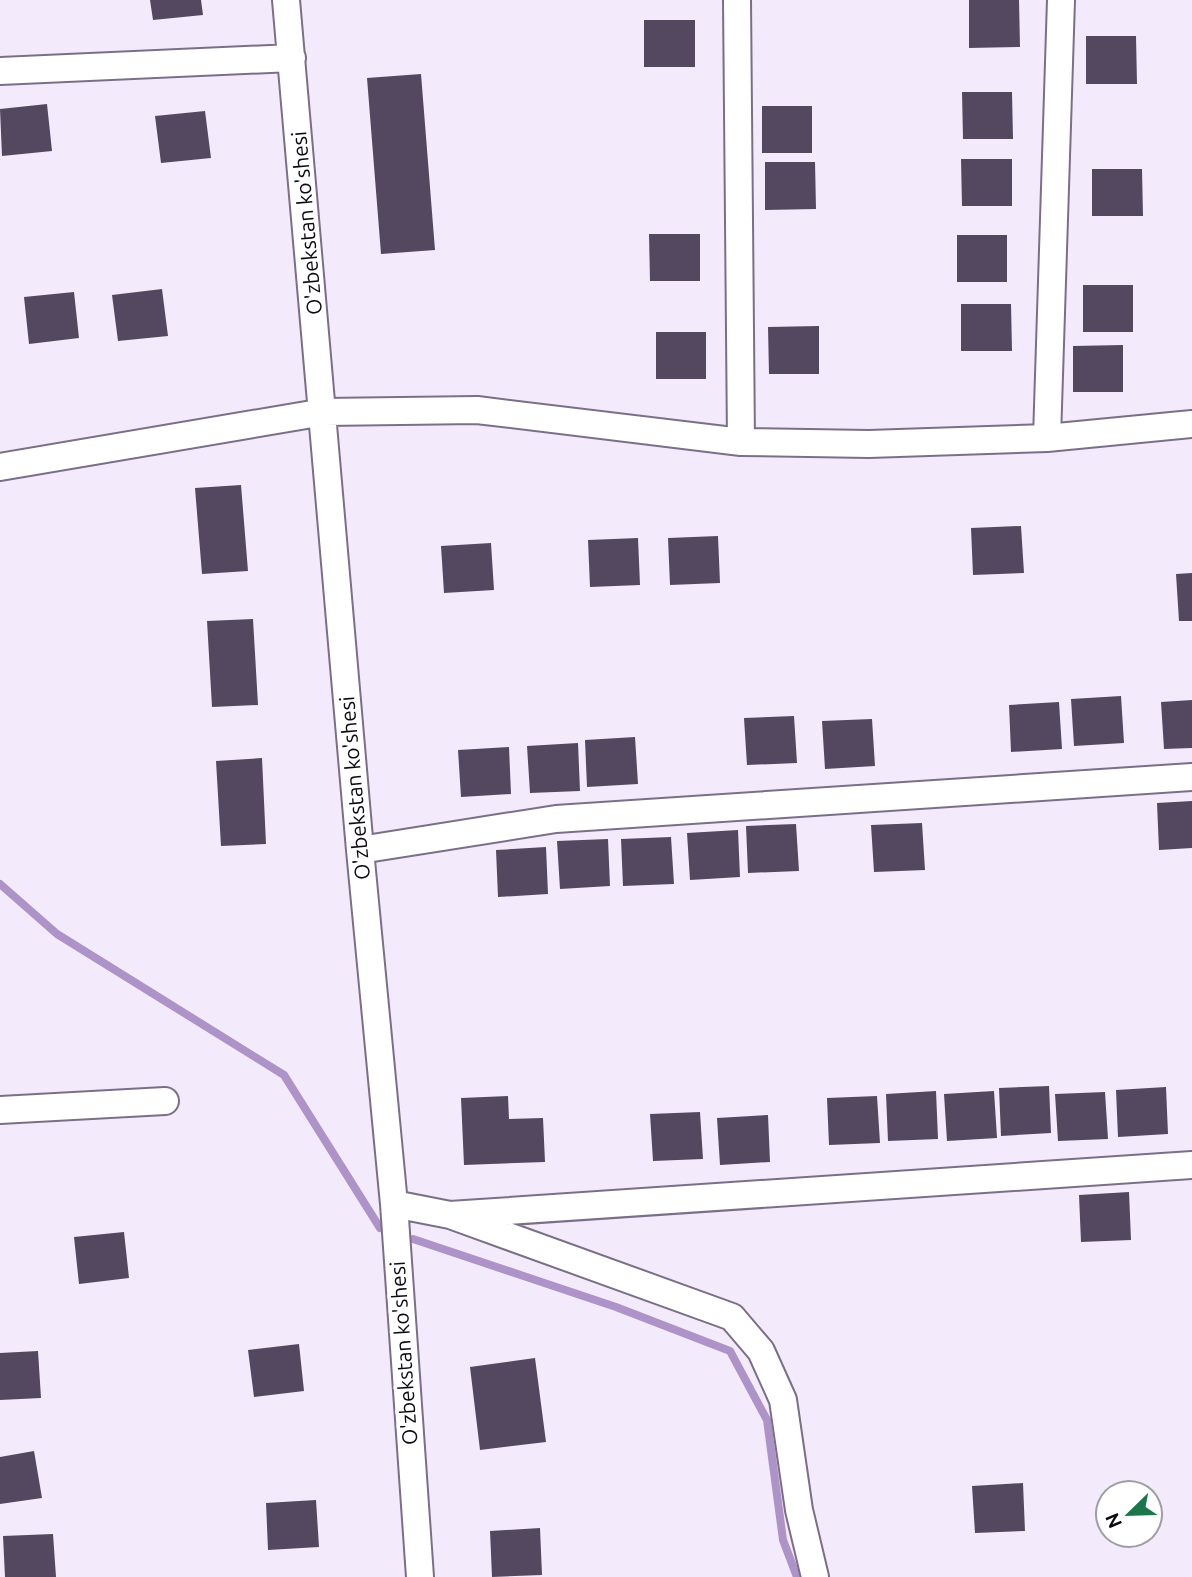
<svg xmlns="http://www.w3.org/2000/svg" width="1192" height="1577" viewBox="0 0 1192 1577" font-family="Ubuntu,sans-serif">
	<rect width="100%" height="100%" fill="#f3ebfc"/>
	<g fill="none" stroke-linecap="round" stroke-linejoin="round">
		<path stroke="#ad93c7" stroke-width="8" d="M0,884L57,934L284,1075L380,1228
			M413,1239L616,1307L730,1351L767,1420L783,1540L797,1577"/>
	</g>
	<path fill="#544860" d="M150,0H201L203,15L153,20Z
		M969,0H1019L1020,47L969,48Z
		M644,20H695V67H644Z
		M1086,36H1136L1137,84H1086Z
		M421,74L435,250L381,254L367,78Z
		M962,92H1012L1013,139H963Z
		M47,104L52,151L2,156L0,109Z
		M762,106H812V153H762Z
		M205,111L211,158L161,163L155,116Z
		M961,159H1012V206H962Z
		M765,162H815L816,209L765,210Z
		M1092,169H1142L1143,216H1092Z
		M649,234H700V281H650Z
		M957,235H1007V282H957Z
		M1083,285H1133V332H1083Z
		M162,289L168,336L118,341L112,295Z
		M74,292L79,338L29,344L24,297Z
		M961,304H1011L1012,351H961Z
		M819,326V374H769L768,327Z
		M656,332H706V379H656Z
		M1123,345V392H1073V346Z
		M241,485L248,571L202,574L195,488Z
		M1021,526L1024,573L973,575L971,528Z
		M718,536L720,583L670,585L668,538Z
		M638,538L640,585L590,587L588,540Z
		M491,543L494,590L444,593L441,546Z
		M1192,573V621H1179L1176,574Z
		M253,619L258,705L212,707L207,621Z
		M1121,696L1124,743L1074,746L1071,699Z
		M1192,700V748L1164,749L1161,702Z
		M1059,702L1062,749L1011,752L1009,705Z
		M794,716L797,763L747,765L744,718Z
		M872,719L875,766L825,769L822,721Z
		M635,737L638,784L587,787L585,740Z
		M578,743L580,791L530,793L527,746Z
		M509,747L511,794L461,797L458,750Z
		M262,758L266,844L221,846L216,761Z
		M1192,801V848L1159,850L1157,803Z
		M922,823L925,870L874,872L871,825Z
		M796,824L799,871L748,873L746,826Z
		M738,830L740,877L690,880L687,833Z
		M671,837L674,884L623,886L621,839Z
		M608,839L610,886L560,889L557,841Z
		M546,847L548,894L498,897L496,850Z
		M1049,1086L1051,1133L1001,1136L999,1088Z
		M1166,1087L1168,1134L1118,1137L1116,1090Z
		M936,1091L938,1139L888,1141L886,1094Z
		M994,1091L997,1138L947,1141L944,1094Z
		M1105,1092L1108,1139L1058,1141L1055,1094Z
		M508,1096L509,1119L543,1118L545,1162L464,1165L461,1098Z
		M877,1096L880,1143L829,1145L827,1098Z
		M700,1112L703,1159L653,1161L650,1114Z
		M768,1115L770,1162L720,1165L717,1118Z
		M1129,1192L1131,1240L1081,1242L1079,1195Z
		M124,1232L129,1278L79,1284L74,1237Z
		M299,1344L304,1391L254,1397L248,1350Z
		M38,1351L41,1398L0,1400V1353Z
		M535,1358L546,1442L480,1450L470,1367Z
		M34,1451L42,1498L0,1504V1457Z
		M1023,1483L1025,1531L975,1533L972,1486Z
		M316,1500L319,1547L268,1550L266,1503Z
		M540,1528L542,1575L492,1577L490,1531Z
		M53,1534L56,1577H5L3,1536Z"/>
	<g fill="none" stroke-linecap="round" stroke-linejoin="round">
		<defs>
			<path id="street" d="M286,0L360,850L394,1204L420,1577
				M737,0L741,442
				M0,71L292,58
				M1047,438L1061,0
				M0,467L324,412L477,410L741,442L869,444L1047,438L1192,424
				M360,850L556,819L1192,777
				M0,1110L165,1101
				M394,1204L450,1215L732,1317L761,1351L783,1400L799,1510L815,1577
				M450,1215L1192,1165"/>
		</defs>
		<use href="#street" stroke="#7b6f88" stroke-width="30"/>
		<use href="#street" stroke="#fff" stroke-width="26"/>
	</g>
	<g text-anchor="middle" stroke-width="7" stroke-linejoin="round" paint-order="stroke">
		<g font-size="21" fill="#0e0a13" stroke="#fff">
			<text transform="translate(307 223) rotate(-95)" y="7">O'zbekstan ko'shesi</text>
			<text transform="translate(355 788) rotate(-95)" y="7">O'zbekstan ko'shesi</text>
			<text transform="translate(404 1353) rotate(-94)" y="7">O'zbekstan ko'shesi</text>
		</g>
	</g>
	<g transform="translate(1129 1514) rotate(247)"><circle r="33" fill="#ffffff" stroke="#9f9da1" stroke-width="2"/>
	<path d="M0-5L12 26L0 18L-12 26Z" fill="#1c764b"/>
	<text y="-10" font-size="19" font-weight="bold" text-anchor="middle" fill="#0e0a13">N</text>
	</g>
</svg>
